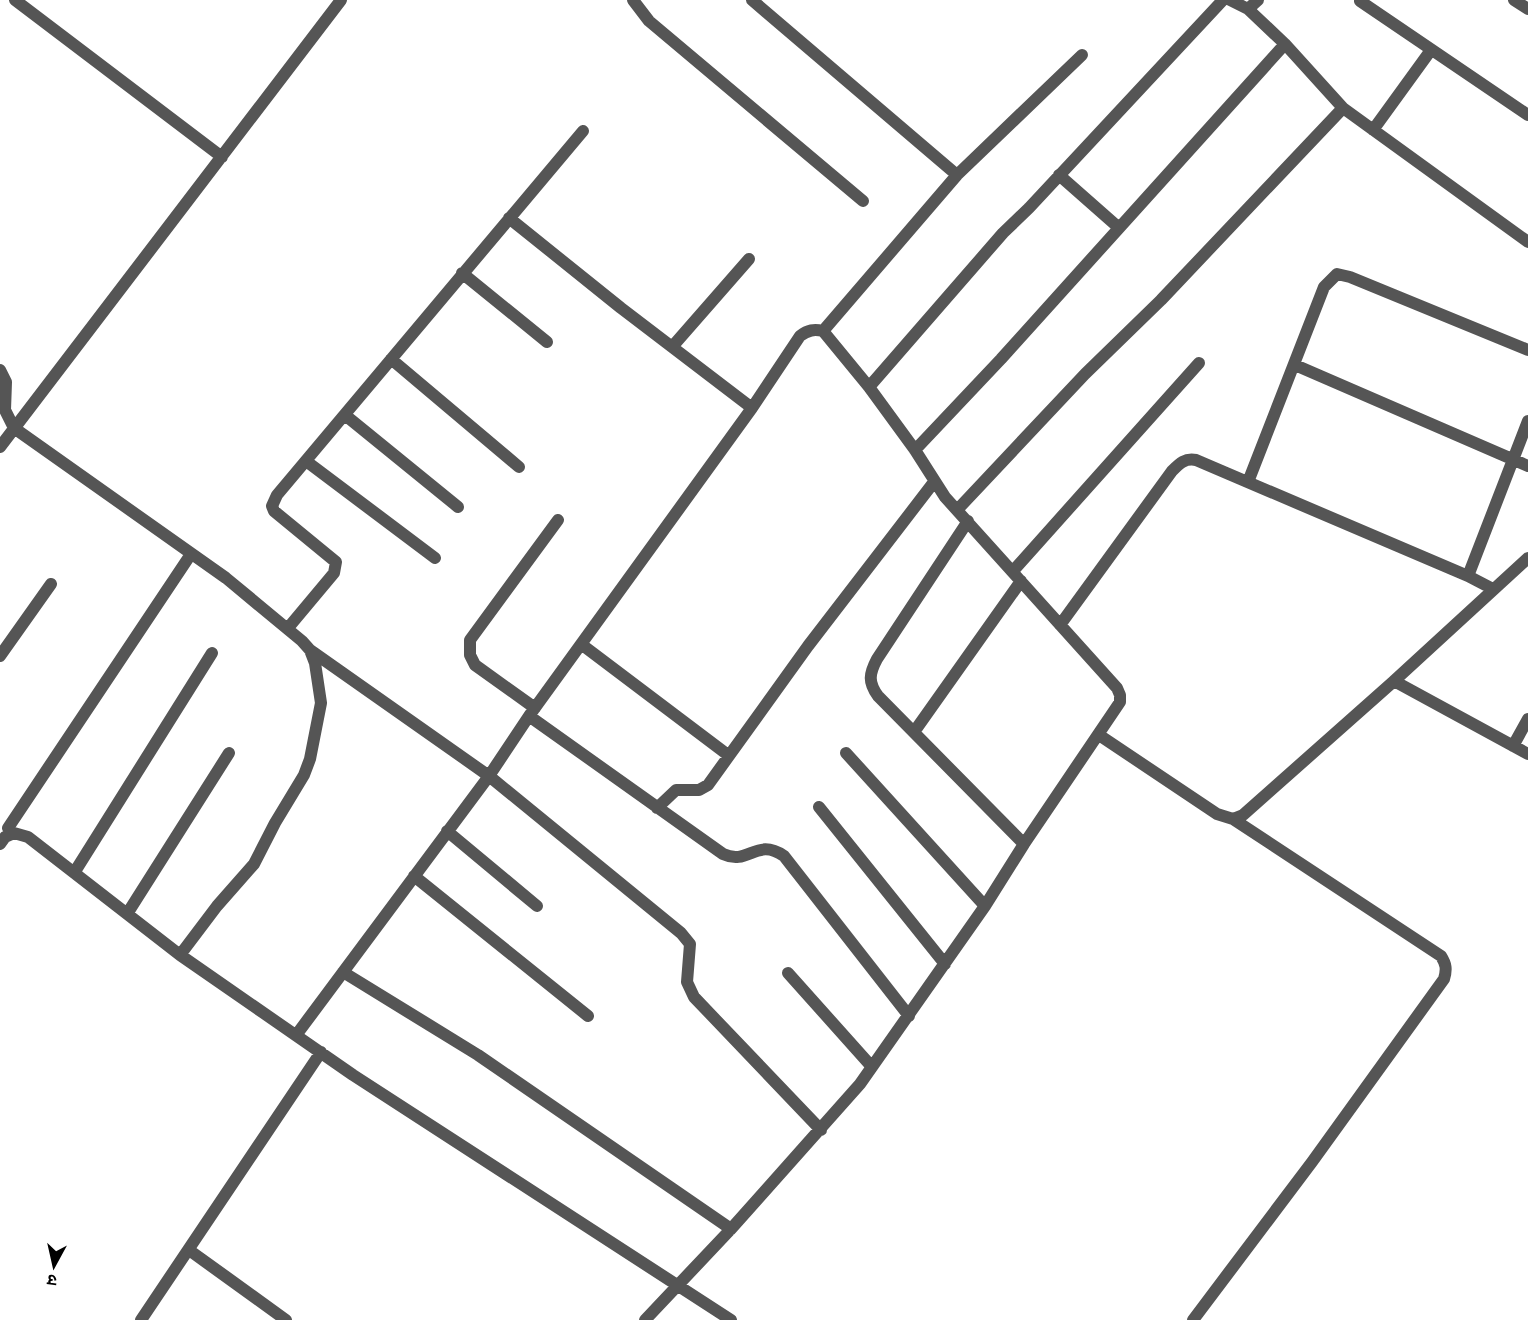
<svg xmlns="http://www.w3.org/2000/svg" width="1528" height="1320" viewBox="0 0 1528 1320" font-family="Raleway,'Noto Sans Devanagari',sans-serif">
	<rect width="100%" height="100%" fill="#fff"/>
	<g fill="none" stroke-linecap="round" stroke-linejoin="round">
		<path stroke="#555" stroke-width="12" d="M15,0L222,157
			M633,0L649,21L863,201
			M752,0L957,175
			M1230,0L1248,9L1258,0
			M1514,0L1528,9
			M1360,1L1528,115
			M1343,108L1528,242
			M1373,130L1431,50
			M1059,175L1118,227
			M509,218L621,308L752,408
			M462,273L547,342
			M823,331L957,175L1082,55
			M672,347L749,259
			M391,359L519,467
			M1295,365L1528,466
			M0,370L6,382L5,410L14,428L226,578L302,641L310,650L315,663L321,703L310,759L304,775L275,823L254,864L217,906L180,955
			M869,387L1003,233L1029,208L1223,0
			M345,415L458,507
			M0,447L341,0
			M915,450L1001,359L1285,44
			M306,461L435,558
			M1248,482L1324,287L1337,274L1350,277L1528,350
			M957,510L1085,374L1161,300L1343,108L1285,44L1248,9
			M968,521L877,659C869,674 868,682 878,696L1024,844
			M1013,571L1199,363
			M1468,576L1528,421
			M1060,625L1172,471C1180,463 1185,458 1196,460L1468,576L1493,589
			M288,628L334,573L336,562L274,511L272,506L277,495L583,131
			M581,644L728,755
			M310,650L489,776L681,933L690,944L687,982L694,997L821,1130
			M0,656L51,584
			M1394,681L1528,558
			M535,708L475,665L470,655V640L558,520
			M529,716L723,854C749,866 756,837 784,856L909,1016
			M914,732L1021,581
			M1099,735L1217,814L1233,819L1243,815L1394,681L1528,754
			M1513,746L1528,719
			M846,753L985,906
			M819,807L945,964
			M657,808L676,790H699L708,785L808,646L934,482
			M8,828L191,554
			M447,831L537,906
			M0,844L5,837L14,833L28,837L180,955L353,1075L731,1320
			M74,873L212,653
			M414,876L588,1016
			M127,914L229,753
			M343,972L478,1055L731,1229
			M788,973L872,1067
			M297,1034L489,776L529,716L752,408L800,336C808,330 814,329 823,331L869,387L915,450L945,497L1117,688L1120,695V702L1024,844L985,906L860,1084L731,1229L645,1320
			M189,1250L286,1320
			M141,1320L321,1052
			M1193,1320L1312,1162L1444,979C1447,969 1446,964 1441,956L1233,819"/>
	</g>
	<g transform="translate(54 1266) rotate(188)" stroke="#ffffff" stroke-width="4.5" paint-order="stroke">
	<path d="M0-4.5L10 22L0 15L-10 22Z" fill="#000000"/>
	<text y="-9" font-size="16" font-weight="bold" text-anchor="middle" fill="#000000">उ</text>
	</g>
</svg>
